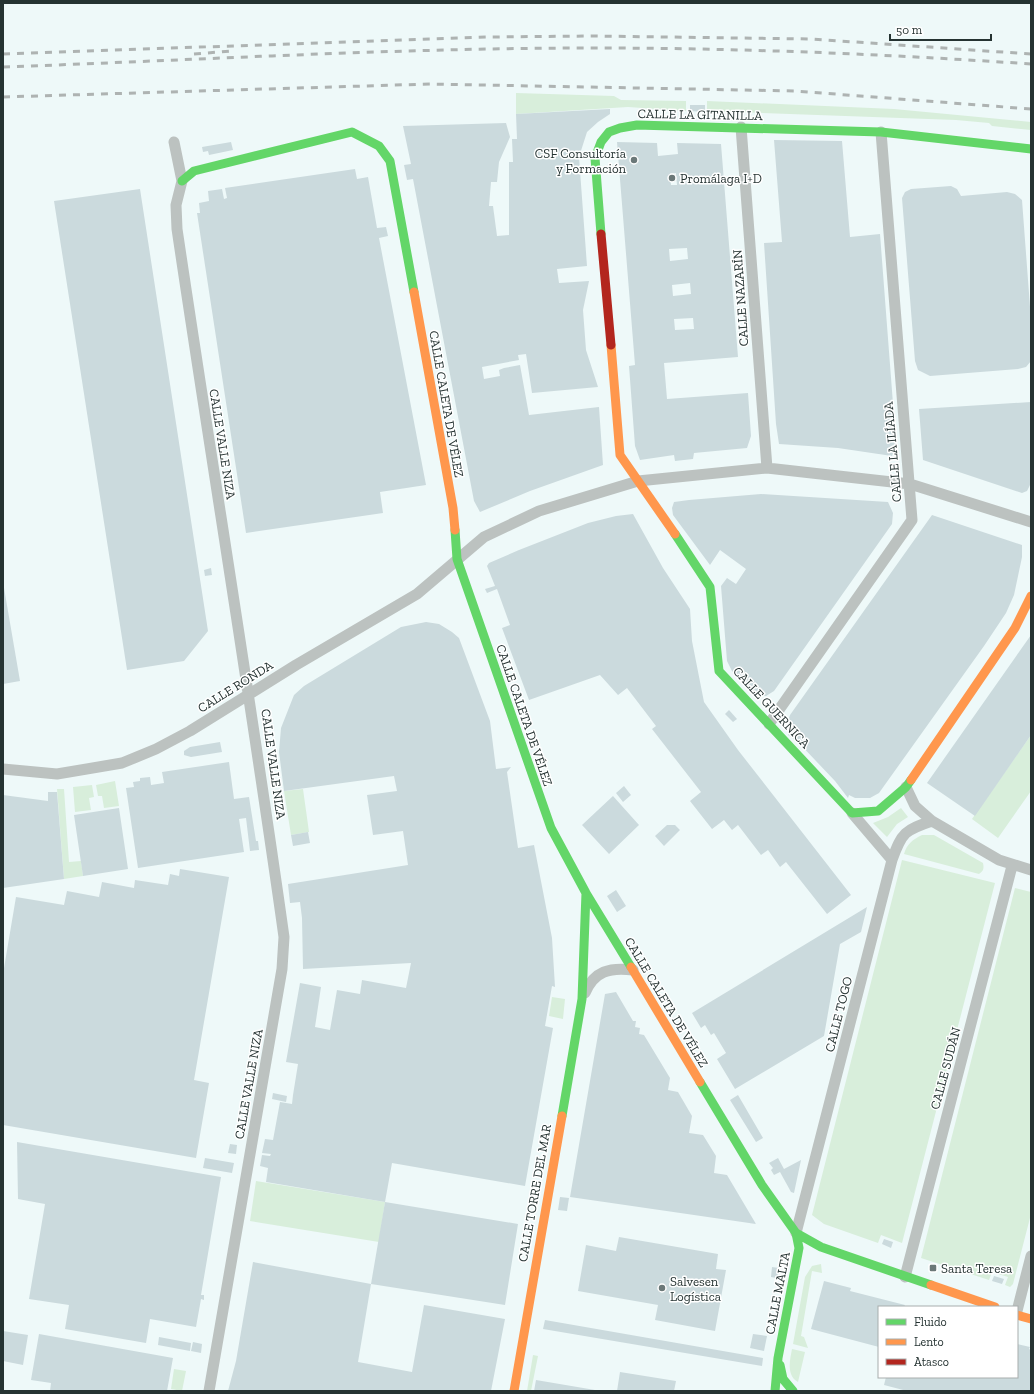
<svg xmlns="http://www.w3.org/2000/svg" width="1034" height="1394" viewBox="0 0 1034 1394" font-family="'Zilla Slab',serif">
	<rect width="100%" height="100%" fill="#eef9f9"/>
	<path fill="#d8eedb" d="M516,93L614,96L621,100L686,101V111L628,107L516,114Z
		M707,101L894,109L1031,122V130L992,126L989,123L956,120L707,111Z
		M1031,735V791L998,838L972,819Z
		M115,781L119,806L104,808L102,796H98L96,785Z
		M92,785L94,797L89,798L91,810L75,812L73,787Z
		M57,789H64L69,862L81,861L83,876L64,879Z
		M303,789L309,832L291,835L284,791Z
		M901,808L908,817L897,824L887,837L873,823L888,817Z
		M922,835H934L983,863C984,868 984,871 979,874L904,854C907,844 912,840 922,835Z
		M902,860L995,883L902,1243L881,1235L878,1243L824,1224L812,1215Z
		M1015,888L1031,892V1214L1013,1284L1010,1287L1005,1285L1008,1277L992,1272L989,1280L921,1258Z
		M552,997L565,999L563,1019L549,1016Z
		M256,1181L385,1202L379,1242L250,1221Z
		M821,1264L822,1273L812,1271L801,1336L804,1337L808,1348L793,1344L805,1277L812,1266Z
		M792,1349L805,1352L798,1382C786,1375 790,1360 792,1349Z
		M533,1355L538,1356L531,1391H527Z
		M174,1369L186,1371L182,1391L171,1389Z"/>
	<path fill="#cbdadd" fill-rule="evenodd" d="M690,105H705V112L690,111Z
		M610,109V114L598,122L587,132L579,157L587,266L557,269L559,283L589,281L583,310L586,350L598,387L532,393L526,354L518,355L519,360L482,367L484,379L500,376L499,370L504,368L520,365L529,415L599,407L603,465L530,491L480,512L474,501L413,179L407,180L404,165L411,164L403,126L506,123L510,137L499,162L497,182H491L489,206H493L497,236L509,235V162H513L512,139H517L516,114Z
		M774,140L842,141L850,237L880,234L896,443L892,456L838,448L779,444L776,424L764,243L782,242Z
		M231,142L233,150L209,155L208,151L203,152L202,147Z
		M617,142L657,143L658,156L678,154L677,143L721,144L738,357L664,363L667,399L748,393L751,436L747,448L694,453L693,459L675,461L674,455L640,460L635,446L629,366L635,365ZM676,173L677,185H671L670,174ZM687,248L688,259L670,261L669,249ZM690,283L691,294L673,296L672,285ZM693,318L694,329L675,330L674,319Z
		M355,169L357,179L368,177L377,228L386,227L388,236L379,238L426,485L380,492L383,513L246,533L197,213H200L199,203L209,201L208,191L222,189L224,199L227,198L225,188Z
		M951,186L957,189L961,196L1007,192L1015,194L1022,200L1031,320V361L1026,367L1018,369L930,376L918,370L915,361L902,198L905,192L911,189Z
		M140,189L208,631L184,661L127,670L54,201Z
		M1031,402V473L1030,485L1027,491L1022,493L923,460L919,409Z
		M761,494L888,502L893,513L892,524L774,691L766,696H760L750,691L732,671L727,661L721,586L727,578L736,584L746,569L720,550L710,565L673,515L672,508L674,502L689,500Z
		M633,514L663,568L690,609L692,641L704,702L738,750L851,895L827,914L786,862L780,867L768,850L761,855L738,825L732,830L724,820L712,829L690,801L701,792L652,729L656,726L627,688L618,695L600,675L529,700L502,628L510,625L497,589L487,593L485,589L495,586L487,566L489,563L519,550L588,523L616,516Z
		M932,515L1022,545V557L1014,595L1006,613L984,646L879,793L870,798H855L849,795L848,798L835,781L797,741L788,735V721L790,715Z
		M211,568L212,575L205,576L204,570Z
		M3,582L20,681L3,684Z
		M426,622L439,624L452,632L459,638L490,721L496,769L511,767L507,772L518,848L534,845L552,938L555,987L552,986L545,1026L553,1028L525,1186L392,1163L385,1202L266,1182L268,1168L260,1166L262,1155L270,1156L271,1154L262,1153L265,1139L273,1140L280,1102L292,1104L293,1095L298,1064L286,1062L300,983L321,987L315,1027L330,1030L337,990L360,994L362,980L406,988L411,963L303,969L302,918L300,902L290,903L288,884L408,865L403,831L373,835L367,795L397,791L394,776L284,791L279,752L281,728L294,695L304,686L401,627Z
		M1031,635V735L975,816L927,783Z
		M729,710L737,719L733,722L725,714Z
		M220,742L222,752L191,757L184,755V751L190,747Z
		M229,762L234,799L249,797L256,841H258L259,850L250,851L246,818L239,819L244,852L138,868L126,788L134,787L133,782L140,781V778L150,777L151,785L164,783L162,772Z
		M624,786L631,795L623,802L616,793Z
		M48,792H57L64,879L3,888V795L48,801Z
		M613,796L639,825L609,854L582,825Z
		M119,808L128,869L83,876L74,815Z
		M667,825H675L680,830L664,846L655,836Z
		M308,832L310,843L293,846L291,835Z
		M180,869L229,877L194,1080L209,1083L196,1158L3,1125V974L16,897L64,905L67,891L99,897L102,882L134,888L135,880L168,885L170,874L179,876Z
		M616,890L626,906L617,912L607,896Z
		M867,907L861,932L840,944L824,1036L735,1089L717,1059L726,1053L714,1033L711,1035L705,1025L701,1028L692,1013Z
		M616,992L633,1021H636L635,1027L640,1028L639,1034L644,1035L670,1078L668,1090L678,1092L692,1116L689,1133L703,1135L716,1156L714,1173L727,1175L756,1224L570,1197L605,994Z
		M273,1093L287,1096L286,1102L272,1099Z
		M738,1095L763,1138L756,1142L730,1100Z
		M17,1142L221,1177L201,1295H204V1300L201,1299L196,1327L150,1319L146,1343L65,1329L69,1305L29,1299L45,1204L18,1199Z
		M230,1144L237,1145L236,1154L228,1153Z
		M205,1158L234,1163L232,1173L203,1168Z
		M778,1158L784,1169L801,1160L794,1193L791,1192L780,1172L774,1175L771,1170L773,1168L769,1163Z
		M560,1197L569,1198L567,1211L558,1210Z
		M385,1202L518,1224L505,1305L371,1284Z
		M619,1237L718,1254L716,1269L726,1270L715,1331L655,1320L658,1305L578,1291L586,1245L616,1251Z
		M884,1239L893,1242L891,1248L882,1244Z
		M253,1262L371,1284L358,1362L412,1372L424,1305L505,1319L491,1391H228L236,1361Z
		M772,1267L779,1268L777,1278L771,1277Z
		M994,1276L1004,1279L1002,1284L992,1281Z
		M824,1281L851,1288L850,1291L905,1305L904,1307H879V1347L811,1329Z
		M545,1320L763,1358L762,1366L543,1329Z
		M3,1331L28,1335L23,1365L3,1361Z
		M39,1334L173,1358L167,1391H50L51,1383L31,1380Z
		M753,1334L767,1336L764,1351L750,1348Z
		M159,1337L191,1343L190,1351L158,1345Z
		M193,1342L202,1344L201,1353L191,1351Z
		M1017,1344L1030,1347L1029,1349L1031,1350V1391H907L884,1385L886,1377H1017Z
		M620,1372L676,1381L674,1391H617Z
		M536,1380L595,1390V1391H534Z"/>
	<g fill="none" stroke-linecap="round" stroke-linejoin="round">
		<path stroke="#bcc2c0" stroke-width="11" d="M741,127L767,468
			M174,142L182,181L176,205L177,229C212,465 251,701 284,937L282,969L209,1391
			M769,724L912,520L881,132
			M3,769L57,774L122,763L156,749L190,731L296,665L417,594L484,537L539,511L638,481L767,468L910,484L1031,522
			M906,787L915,806L932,821L999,860L1031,870
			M852,813L892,860
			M585,993C594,971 610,967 633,970
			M796,1233L892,860C902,832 905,830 932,821
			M905,1277L1012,866
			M1017,1311L1031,1256"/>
		<path stroke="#63d668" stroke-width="9" d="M182,181L194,171L352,132L379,146L390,161L414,292
			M601,234L595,158L601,142L609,132L620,128L637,125L881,132L1031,149
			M455,530L457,559L551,828L586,893L631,967
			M675,534L710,587L719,671L852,813L878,811L906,787L911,780
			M700,1082L762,1185L796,1233L821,1247L931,1285
			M562,1116L582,999L586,893
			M780,1365L783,1379L793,1391
			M775,1391L778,1358L799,1248L796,1233"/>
		<path stroke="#ff974d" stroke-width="9" d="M414,292L453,508L455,530
			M611,345L620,455L675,534
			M911,780L1015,628L1031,596
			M631,967L700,1082
			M931,1285L995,1307
			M1017,1315L1031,1319
			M514,1391L562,1116"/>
		<path stroke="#b3261e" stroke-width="9" d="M601,234L611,345"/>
		<path stroke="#aeb3b2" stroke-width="3" stroke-dasharray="7 7" stroke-linecap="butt" d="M3,54L487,37L593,36L811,39L1031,54
			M194,54L232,51
			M3,67C199,60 396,48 592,48C739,48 885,54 1031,64
			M3,97L430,84L795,91L1031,109"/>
	</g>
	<g fill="#6b7878" stroke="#fff" stroke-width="1.5">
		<circle cx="634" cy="160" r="4"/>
		<circle cx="672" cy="178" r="4"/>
		<rect x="929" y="1264" width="8" height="8" rx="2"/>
		<circle cx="662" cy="1288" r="4"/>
	</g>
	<g text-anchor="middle" stroke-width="3" stroke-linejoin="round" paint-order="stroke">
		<g font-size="13" fill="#253332" stroke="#fff">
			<text transform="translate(700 114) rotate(1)" y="5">CALLE LA GITANILLA</text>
			<text transform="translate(740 298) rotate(-94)" y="5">CALLE NAZARÍN</text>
			<text transform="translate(447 404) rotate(80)" y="5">CALLE CALETA DE VÉLEZ</text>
			<text transform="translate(223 444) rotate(81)" y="5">CALLE VALLE NIZA</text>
			<text transform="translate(892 452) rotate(-95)" y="5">CALLE LA ILÍADA</text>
			<text transform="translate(235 686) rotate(-32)" y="5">CALLE RONDA</text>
			<text transform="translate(772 707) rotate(47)" y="5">CALLE GUERNICA</text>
			<text transform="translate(525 715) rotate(71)" y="5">CALLE CALETA DE VÉLEZ</text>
			<text transform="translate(274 764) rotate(82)" y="5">CALLE VALLE NIZA</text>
			<text transform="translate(667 1002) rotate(59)" y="5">CALLE CALETA DE VÉLEZ</text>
			<text transform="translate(838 1014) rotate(-76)" y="5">CALLE TOGO</text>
			<text transform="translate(945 1068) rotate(-75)" y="5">CALLE SUDÁN</text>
			<text transform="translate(248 1084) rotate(-80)" y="5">CALLE VALLE NIZA</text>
			<text transform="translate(534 1193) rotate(-80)" y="5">CALLE TORRE DEL MAR</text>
			<text transform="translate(777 1293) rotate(-79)" y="5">CALLE MALTA</text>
		</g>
		<g font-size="13" fill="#253332" stroke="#fff" text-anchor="start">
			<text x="626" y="158" text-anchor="end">CSF Consultoría<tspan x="626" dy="15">y Formación</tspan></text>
			<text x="680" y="183">Promálaga I+D</text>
			<text x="941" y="1273">Santa Teresa</text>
			<text x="670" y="1286">Salvesen<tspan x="670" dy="15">Logística</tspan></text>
		</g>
	</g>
	<rect width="1034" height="1394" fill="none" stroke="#253332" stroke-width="8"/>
	<rect x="878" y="1306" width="140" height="72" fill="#ffffff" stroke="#a8adad"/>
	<rect x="886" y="1319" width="20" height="6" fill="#63d668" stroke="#a8adad"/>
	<text x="914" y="1326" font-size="12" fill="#253332">Fluido</text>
	<rect x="886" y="1339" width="20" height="6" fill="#ff974d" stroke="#a8adad"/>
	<text x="914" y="1346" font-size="12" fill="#253332">Lento</text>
	<rect x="886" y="1359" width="20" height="6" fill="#b3261e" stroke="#a8adad"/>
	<text x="914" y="1366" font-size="12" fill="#253332">Atasco</text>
	<path d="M890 34v6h101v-6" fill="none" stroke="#253332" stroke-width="2"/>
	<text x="896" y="34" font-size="12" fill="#253332" stroke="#ffffff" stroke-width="3" paint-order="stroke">50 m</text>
</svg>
